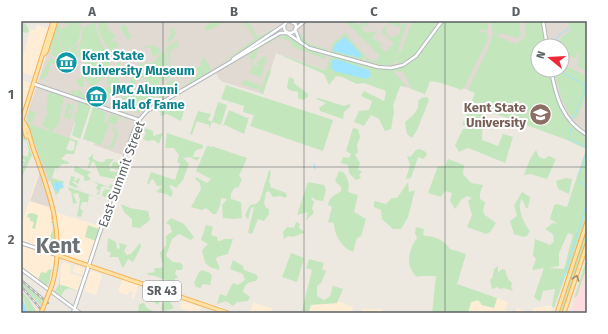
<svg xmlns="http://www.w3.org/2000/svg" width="608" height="334" viewBox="0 0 608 334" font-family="'Fira Sans',sans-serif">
	<rect width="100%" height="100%" fill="#ede9e1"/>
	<path fill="#ffeed5" d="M37,25L50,29L36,77L21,72V63L31,29L35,30Z
		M21,80L34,84L21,123Z
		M38,177L48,187L55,212L102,227L89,266L55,254L51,279L47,286L35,280L21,268V226L36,180Z
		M64,262L71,265L70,273L82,277L78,290L60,285L61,267Z
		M75,265L83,268L85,270L83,275L73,272Z
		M93,271L102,275L96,295L84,291L90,272Z
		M123,278L139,283L134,298H132L133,292L129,291L128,295L118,292Z
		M497,298L508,302L505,310L515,313H468L472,302L479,301L482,305L494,308Z
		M182,300L201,307L199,313H189V311L180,308Z
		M338,301L353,307L352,311L356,313H303L302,311H309L311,305L337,303Z
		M253,303L272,308L271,311L276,313H250Z
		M546,306H552L551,313H515L517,308L530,313L534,308Z
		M362,309H382V313H363Z"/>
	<path fill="#e0dad2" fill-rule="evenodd" d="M58,21H587V145L487,111L481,94L434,79H431L425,94L400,85L397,94L276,53L263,94L223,82L219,79L215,71L147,111L138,121L125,156L94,145L106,109L82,101L65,151L61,150L50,181L49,180L48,187L52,200L49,207L30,201L41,169L26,118ZM538,46H562V70H538Z"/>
	<path fill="#fcdcde" d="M587,261V313H571Z"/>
	<path fill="#c3e6bd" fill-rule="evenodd" d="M62,21H82V24L69,26Z
		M98,21H106L109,31L114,29L109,32H112L115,38L112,39L113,42L116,41L119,46L115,50L114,47L113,50H110L100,36Z
		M225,21L212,29L206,30L204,27L213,22Z
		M245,21H248L257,36L260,37L271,30L272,32L257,41Z
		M345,21H353L357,25L369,21L367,23L370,30L366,24L362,27L365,33L377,31L372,38L381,43L380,47L386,52L390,49L385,45L390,48L394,43L382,33L384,26L389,27L386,28V34L392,38L399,34L401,27L391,24L390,26L387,21L400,23L402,26L404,21H407L394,65H382L364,60L367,57L372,61L376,60L380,56Z
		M412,21H440L415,55L398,65L396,60L398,53L402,49Z
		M444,21H488V31L481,29L480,31L488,34L487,41L465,86L462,90L441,83L430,81L425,94L412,89L403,72L393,71L406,86V87L400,86L393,106L394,112L391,129L385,131L379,119L371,115L364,126L354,122L359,111L369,110L372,101L361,96L364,91L384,101L386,91L364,83L357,84L342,77L336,76L329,85L324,74L276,53L325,70L327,68L330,55C357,62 396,81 418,56C428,45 434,32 444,21Z
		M491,21H519L521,35L515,39V37L500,33L499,35L493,34Z
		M525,21H541L546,46H538V70H550C555,98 561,121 587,137V217L568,275L566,274L554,308L552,306L555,289L543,291L540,302L534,297L544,268L532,270L536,259L533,255L535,239L550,245L554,241L553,234L545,229L553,223L558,224L550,219L554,205L557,204L567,207L586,149L567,140L477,107L483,115L482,140L498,146L503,134L513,137L505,163L471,149L467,148L459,152L455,145L463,129H469V126L462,125L475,93L468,90L488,49L493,34L516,44L525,37ZM568,233L573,235L564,269L549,268L559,266V253Z
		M571,21H587L586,71L578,66L579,53H577L576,58L562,55V46H557L560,39L571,30L568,24Z
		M21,22L26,24L29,30L27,33L21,32Z
		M58,22L60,25C58,34 56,48 48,52Z
		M95,22L99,39L109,55C101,59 88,56 78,57L83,28Z
		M245,22L256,41L218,65L253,40L254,38L245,24L240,26Z
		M124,24L126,25L130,35L133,37L128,40L120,28Z
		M78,25H82L78,41L65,53L58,36L60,30L64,27Z
		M170,28L174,29L176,34L169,43L167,41L172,31L169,30Z
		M344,32L365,56L362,60L330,52L333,42L340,38Z
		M280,34L289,35L305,49L326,56L325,59L293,47L291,48L292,42L282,38L281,39L279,37L268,44V43C277,37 282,33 292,39Z
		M301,34L308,43L327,49L328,48L326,50L304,43L305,44L327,51C317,50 301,46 299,36L304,42L299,35Z
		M57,37L64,53L62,59L51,55Z
		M176,41L179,43L177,45L180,50L175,47L170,51L171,67L176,74L174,75L171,69L166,48Z
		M78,43L77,57L65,55Z
		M151,45L160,48L159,53L153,57L150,47L137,49Z
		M260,47L255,59L251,60L248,55Z
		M162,51L166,54L167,65L155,67L139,81L136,78L133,92H139L143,95L152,94L158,101L139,113L128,91L133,71H140V64L154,62Z
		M263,56L267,58L264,66L256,64Z
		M88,57L100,58L93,68L83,75L86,62L79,59Z
		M108,57L109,58V69L104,78L84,77L103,79L91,87L84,77V75L94,68L101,59Z
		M204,57L211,69L210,72L187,86L188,82L199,73L194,67L202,66L201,60Z
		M50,58L59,61L51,64L47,76L41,80L40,79Z
		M120,62L119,77L107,78L113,67Z
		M250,62H253V66L256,65L264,67L261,77L250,73L252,65Z
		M562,64L587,76V92L577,118L573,119C562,104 558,89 555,70H562Z
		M167,68L171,77L160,81L158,86L153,88L149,82L145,81V76L155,69Z
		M268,70L271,71L263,94L258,92L263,93L259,90L260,87H262Z
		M83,77L84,87H80L76,80Z
		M289,77L294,79V83L308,94V97L303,100L298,98V92L289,90L287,87Z
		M111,78H118L119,83L111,86L107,84L106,80Z
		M173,79L179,86V89L160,99L156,94V90L154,92L142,91L145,82L150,84H147V87L151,86L153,89L159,87L161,84L165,94L170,91L166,84Z
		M245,80L260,85L258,90L241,84L242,81Z
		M226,85L333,120L323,151L250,126L254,115L243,112L244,106L221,99Z
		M109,87L113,89L108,98L99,95L101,88Z
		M79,89L80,90L85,99L70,94L73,90L76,92Z
		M49,90L64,98L58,125L53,130L67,134L53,130L52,132L78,141L74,154H66L61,159L69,162L68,164H62L58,168V172L57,168H55L52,178L65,182L63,183L64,188L60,189L59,193L56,194L58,204L55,193L26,123L49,131V129L41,125L43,124L48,111L46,109L48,100L46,99L49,93ZM70,140L75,142L74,150L71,151L66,149Z
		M126,91L133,103V106L121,102Z
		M427,97L429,100L417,130L412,138L407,134L405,122C412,117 420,110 418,101L421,98Z
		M318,98L344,106L350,104V107L344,112L343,119L320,111L319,108L326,103L316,99Z
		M78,101L91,106L80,139L72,135L75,124L74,115L77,112Z
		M218,102L227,105L221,125L212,122L209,129V125L197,121L192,135L190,134L198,111L211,114L208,120L212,122Z
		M67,103L71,104V107L74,104L72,112L70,108L68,115L72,112L71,118L68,119V115L67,119L64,118Z
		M167,103L184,111L181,121L167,114L160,116L161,113L157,109L160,108L173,110V108L166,105Z
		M30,106V111L36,112L32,123L27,121Z
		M93,107L106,112L104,121L109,126L102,142V145L108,147L111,145L115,134L111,126L114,127L118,135L113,146V149L83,139Z
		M229,110L247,118L249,117L244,134L225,125L223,126Z
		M110,114L126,119L127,123L125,119L116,117L125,122L118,119L116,125L107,122Z
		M145,128L153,131V136L163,133L159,144L154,140L147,141L143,139L146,132L143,131Z
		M353,128L358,129L360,137L357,145L358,152L355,155L360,163L358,169L362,172L359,175L361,178L356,180L349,173L348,165L341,163L343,157L349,158L351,154L346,151Z
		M22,133L25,135L32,155L21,179V169L24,164L21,162V160L25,162V160L21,158V154L27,157L29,151L25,136L26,141L21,139Z
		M167,133L203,145L202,149C197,148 193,153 193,157H200L197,161L190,157L183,158L189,164L183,180L176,188L172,185L169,186L173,192L171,197L166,194L156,192L162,186H157L153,179L151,180L149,185L147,183L151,172L175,180L180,164L177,162L179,155L174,148H165Z
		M207,146H210L211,148L212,146L247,158L239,176L242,179L238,188L236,187C232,190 230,194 231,199L241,202L242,218L234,219L223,218L222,205L227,199L221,198L220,206L216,214H213L206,208L202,210L191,207L201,189L200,183L195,179L196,177L207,183L211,179L196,171Z
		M420,149L426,152L427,155L423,159L418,157L411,178L406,179L410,165L407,156L410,157L416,150Z
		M536,150L539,157L544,159L549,156L556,159L547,179L530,174L524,175L530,159Z
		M93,154V159L99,162H104L106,159H114L109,165L111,168L113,162L121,163L118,170L111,168L109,171L117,172L116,176L112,175L116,177L115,179L100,176L94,162H92L90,167L87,169L90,160L88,159Z
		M448,159L464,165L463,174L471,183L483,185L480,193V199L485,202L483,211L485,215L496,223L490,232L486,234L467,227L472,215L468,201L472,198L467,196L461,200L455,209L450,201L452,193L445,191L441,197L428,193L438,166H445Z
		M75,166L91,172L87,175L90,178V180L86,181L84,180V176L74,171Z
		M269,170L271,172L269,183L271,184L270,187L286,193L287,196L285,198L281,196L273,197L269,191L266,192L264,203L266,208L269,209V214L264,221L258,219L252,234L248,233L254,207L251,208L248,220L245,215L250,205L256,204L260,200Z
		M339,171L343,172C348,177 350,185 348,192L358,195L354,212L366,219L361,236L357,238L353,252C342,248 334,235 334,223L328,222L332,207L328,205C329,197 335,195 341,191V187L335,181Z
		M71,176L75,177L74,180L76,181L78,178L80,179L78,184L74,181L72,182L78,186L77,188L69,185Z
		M566,178L572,179L569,194L558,189L556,181Z
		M90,180L109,187L110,184L114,186L113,189L104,186L101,187L99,195L96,194L99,191L96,188L98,184Z
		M308,182L324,185L326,190L323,201L316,200L312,197L311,198L314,202L312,208L314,213L306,220L308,212L297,215Z
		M408,182L409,192L415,190L408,217L401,229H393L382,219L381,210L374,207V201L386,204L392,198H397Z
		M68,187L102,199L89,195L88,203L83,218L88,202H82L80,208L83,211L81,217L77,216L80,200L78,193L73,194L77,203L73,204L71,191H69Z
		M104,189L112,190L110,199L102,196L103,191H105Z
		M522,192L530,197L528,208H526L522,199C516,207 524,224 530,231L527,236L523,237L514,234L510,221L517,216L514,205Z
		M121,204L130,208L148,211L150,220L140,228L132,227V219L124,212Z
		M32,213L38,215L35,229L32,228L34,222L30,221V218L27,217L28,214Z
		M51,213C55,222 55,234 55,245L53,243L51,248L54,246V248L51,251L49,250L52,243L49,240L53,229L52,223H50L53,220H51Z
		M171,218L184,224L194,237L191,240L179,234L172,239L166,256L173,262L181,263L183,266L182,270H176L175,274L178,277L171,282L155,276L148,275L147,273L155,272L154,268H161L163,266L160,253L166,245V236L172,232L170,225L166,223Z
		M296,222L300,224L299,228L305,232L304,233L292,237L288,236L284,239L283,232L287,227L294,228Z
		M88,225L99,229L96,241L85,237Z
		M206,225L213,227L211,235L217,237L218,241H220L224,239H233L228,254L217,257L216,260L219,266V270L210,267L205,263L202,250L208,244L201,240Z
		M416,227L424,229L423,234L425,236C435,236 444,240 450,249L466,254L457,284L497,298L494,308L482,305L478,300L471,302L468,313H432L436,276C430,277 424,275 417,277C405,267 408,250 417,238L415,233Z
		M587,227V240L564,311L560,313Z
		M108,238L116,242L117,249L120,248L119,243L127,245L124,251L127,255L131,254L140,243L141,247L133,262L128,259L124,267H122L118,257H109L111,253L107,251Z
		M291,253L304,258L297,282L282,277Z
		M587,258V266L577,296L574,298Z
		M309,259L324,263L322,269L326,271L321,283L317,286V296L324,300C333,296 330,293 333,286L343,289L337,303L311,305L309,311H302L312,270L306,268Z
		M233,260L243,266L244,270L257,275L258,278L256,281C247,282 245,284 243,292L250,297L248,301L237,302L233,306L226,301L217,304L220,294L226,296L233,283L238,285L245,280L243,274L230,269Z
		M498,266V273L502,269L505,270L508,279L512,283L511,287L513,291L504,288L500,289L497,287L492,289L490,279H492L494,269Z
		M52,269L49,284L46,286L38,280L41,272L46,273L48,270Z
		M202,270L210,273L212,276L210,285L202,284L201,288L196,287L194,283L199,272Z
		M60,276V285L66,286L78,291L68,288L66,291V288L61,296L54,292L59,284Z
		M21,281L43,300L41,306L21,284Z
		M146,288L164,294L161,296L156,295L155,298L160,301L158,305L153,301L156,293L151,292L150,298H148L150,291L145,289Z
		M21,291L29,299L37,313H28Z
		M169,300L174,308L165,311L161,309L163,303Z
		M144,303L146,307L155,313H138L139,304Z"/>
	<path fill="#a0e5ff" d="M345,37L361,54L360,58L333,51L335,44Z
		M336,59L369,70L371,76L366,79L334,71L331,68L332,60Z
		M56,182H61L63,186L56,192L53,186Z
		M21,295L28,313H21Z"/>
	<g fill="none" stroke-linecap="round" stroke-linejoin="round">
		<path stroke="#a0e5ff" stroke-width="1" d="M554,44L558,36L569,28
			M558,70L585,85
			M573,120L584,92V86H587
			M571,128L569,139L587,147
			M587,151L579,175L580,182L587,187
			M314,164L315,169
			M51,248L53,243
			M559,286L565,273L587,202"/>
		<defs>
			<path id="secondary" d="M543,21L547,46
				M284 27a6 6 0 1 1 12 0a6 6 0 1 1-12 0Z
				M293,23L300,21
				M300,42L295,29L305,21
				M233,59L284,25
				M551,70C556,97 562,120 587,135
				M34,84L139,120
				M21,243L57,255
				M21,269L80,313
				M73,313L133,133L139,120L147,111L280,33H287L309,48L378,67L391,68L403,65L416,56L442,21"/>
			<path id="primary" d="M44,54L46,52L56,21
				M22,120C29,127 30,139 33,148C50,193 66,237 52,285
				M29,137L26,136L22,120L53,21
				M57,255L228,313
				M557,313L587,222
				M564,313L587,244"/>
		</defs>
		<use href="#secondary" stroke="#b3b8bd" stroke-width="4.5"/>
		<use href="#primary" stroke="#f5ae53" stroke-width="5"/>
		<use href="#secondary" stroke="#fff" stroke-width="2.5"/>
		<use href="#primary" stroke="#ffe2a5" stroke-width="3"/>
		<defs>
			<path id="rail" d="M21,280L48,303
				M21,286L44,313"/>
		</defs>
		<use href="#rail" stroke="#b1b2b3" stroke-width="2.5"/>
		<use href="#rail" stroke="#fff" stroke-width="1" stroke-dasharray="3" stroke-linecap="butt"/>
		<defs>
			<path id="primary-bridge" d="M41,313L52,285"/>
		</defs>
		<use href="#primary-bridge" stroke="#f5ae53" stroke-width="5" stroke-linecap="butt"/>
		<use href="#primary-bridge" stroke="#ffe2a5" stroke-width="3"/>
	</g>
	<defs><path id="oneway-chevron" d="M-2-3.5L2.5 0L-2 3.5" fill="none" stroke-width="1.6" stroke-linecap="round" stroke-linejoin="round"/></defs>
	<use stroke="#948d7a" href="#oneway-chevron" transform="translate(576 278) rotate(-72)"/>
	<path fill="none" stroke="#5a5f63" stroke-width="1" stroke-opacity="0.55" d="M163,21V313M304,21V313M445,21V313M21,167H587"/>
	<defs>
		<symbol id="museum-disc" viewBox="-11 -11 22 22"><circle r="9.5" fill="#0f9aa8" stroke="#fff"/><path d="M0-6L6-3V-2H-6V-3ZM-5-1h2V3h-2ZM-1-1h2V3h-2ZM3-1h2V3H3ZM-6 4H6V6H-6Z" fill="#fff"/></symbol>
		<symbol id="university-disc" viewBox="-11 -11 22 22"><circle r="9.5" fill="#8d6e63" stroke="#fff"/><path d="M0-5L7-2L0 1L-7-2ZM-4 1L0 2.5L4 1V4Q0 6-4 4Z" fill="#fff"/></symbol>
	</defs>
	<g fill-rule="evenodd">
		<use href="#museum-disc" x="54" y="50" width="25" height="25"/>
		<use href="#museum-disc" x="84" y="84" width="25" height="25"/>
		<use href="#university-disc" x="528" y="102" width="25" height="25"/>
	</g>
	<g text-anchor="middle" stroke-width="4" stroke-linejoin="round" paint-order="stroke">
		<rect fill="#fff" stroke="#8c8f92" stroke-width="1" x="143" y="281" width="38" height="20" rx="3"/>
		<g font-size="12" font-weight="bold" fill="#5a5f63">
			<text x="162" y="295">SR 43</text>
		</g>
		<g font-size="13" font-weight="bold" fill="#0d838f" stroke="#fff" text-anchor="start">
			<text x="82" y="60">Kent State<tspan x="82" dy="15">University Museum</tspan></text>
			<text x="112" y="94">JMC Alumni<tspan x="112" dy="15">Hall of Fame</tspan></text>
		</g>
		<g font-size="13" font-weight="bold" fill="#785e54" stroke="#fff" text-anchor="end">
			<text x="526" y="112">Kent State<tspan x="526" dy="15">University</tspan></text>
		</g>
		<g font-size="13" fill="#5a5f63" stroke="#fff">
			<text transform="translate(121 174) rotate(-70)" y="5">East Summit Street</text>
		</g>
		<g font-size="21" font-weight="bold" fill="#6b7275" stroke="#fff">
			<text x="58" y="253">Kent</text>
		</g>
	</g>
	<rect width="608" height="334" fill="none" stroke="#ffffff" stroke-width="44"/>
	<g transform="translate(550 58) rotate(288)"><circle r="19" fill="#ffffff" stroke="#bdbfc1"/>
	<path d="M0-3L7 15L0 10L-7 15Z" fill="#ee2737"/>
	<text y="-6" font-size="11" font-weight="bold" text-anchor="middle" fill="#5a5f63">N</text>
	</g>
	<rect x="22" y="22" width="564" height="290" fill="none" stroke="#5a5f63" stroke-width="1.5"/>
	<g font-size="13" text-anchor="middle" font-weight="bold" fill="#5a5f63">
		<text x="92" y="16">A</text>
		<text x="234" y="16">B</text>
		<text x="374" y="16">C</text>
		<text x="516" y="16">D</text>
		<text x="11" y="99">1</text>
		<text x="11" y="244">2</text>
	</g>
</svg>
